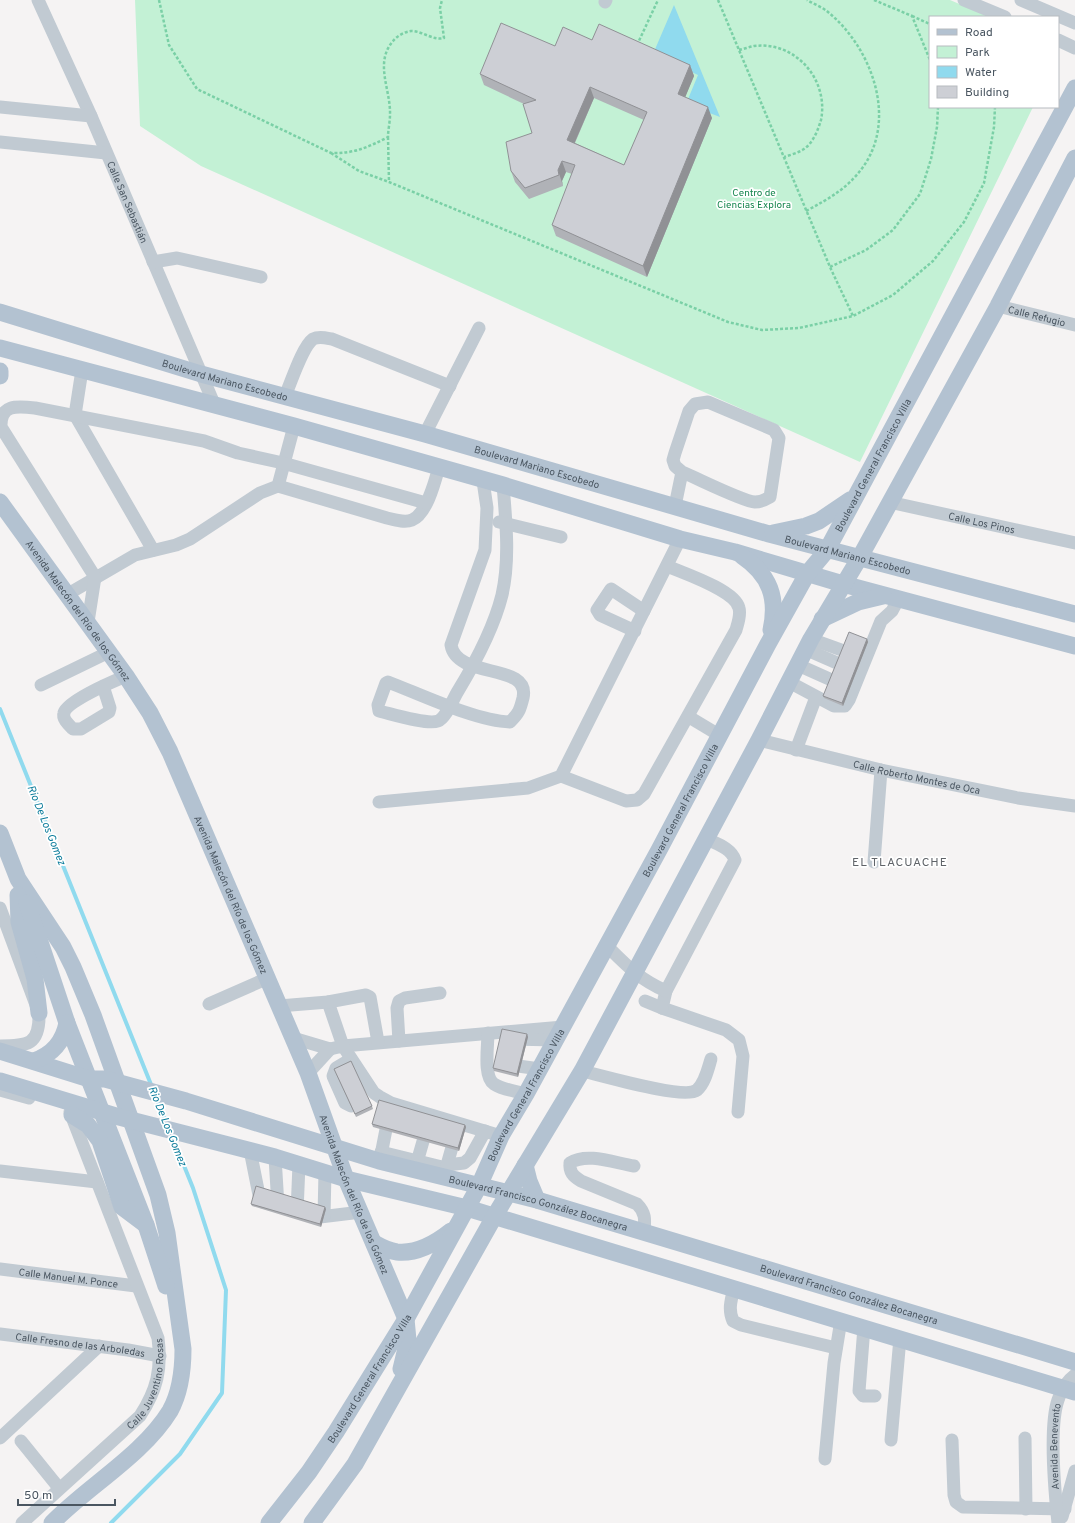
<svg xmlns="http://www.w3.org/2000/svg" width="1075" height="1523" viewBox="0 0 1075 1523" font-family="Overpass,sans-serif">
	<rect width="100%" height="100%" fill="#f5f3f3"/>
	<path fill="#c3f1d5" d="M135,0H950L990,17H930V107H1033L860,462L201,166L140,126Z"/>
	<path fill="#90daee" d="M674,5L720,117L686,104L698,75L653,54Z"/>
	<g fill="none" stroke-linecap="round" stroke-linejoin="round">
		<path stroke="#90daee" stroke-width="4" d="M0,709L152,1087
			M156,1097L167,1124
			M111,1523L180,1454L222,1393L226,1290L193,1188L172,1136"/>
		<path stroke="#7ad0a6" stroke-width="2.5" stroke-dasharray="3 2" stroke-linecap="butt" d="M159,0L169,45L197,89L331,153C353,154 369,147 388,137C388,130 390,122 390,115C391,90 374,63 393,41C397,36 404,32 411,31C423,31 433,41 444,38L440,8L442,0
			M718,0L830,267L853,316
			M874,0L912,16L930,60
			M912,16L930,24
			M637,45L658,0
			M739,50C744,49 749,47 754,46C796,41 829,80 821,120C818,130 813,143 804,149C798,153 790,155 784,157
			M388,137L389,182
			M331,153L359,171L389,182L728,322L762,330L799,328L853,316L893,295L933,261L964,222L984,183L994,127L995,107
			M806,211C830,198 847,189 863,167C898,118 871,47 828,12C822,7 814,4 807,0
			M830,267L866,250L893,230L920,194L931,159L937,127L938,107"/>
		<g stroke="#c1cad2" stroke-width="13">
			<path id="s1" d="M38,0L91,116L215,406"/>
			<path d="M964,0L1005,17"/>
			<path d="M1021,0L1075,23"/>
			<path d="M605,2L606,0"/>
			<path d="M1058,40L1075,48"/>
			<path d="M0,107L91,116"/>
			<path d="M0,142L106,153"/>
			<path d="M153,262L177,258L261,277"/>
			<path id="s2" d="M998,306L1075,325"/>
			<path d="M82,370L75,415L153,550"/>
			<path d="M285,396C291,383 302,347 313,339C319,336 326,338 332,339L450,386"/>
			<path d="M425,434L479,328"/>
			<path d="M483,481L487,508L485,550L451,645C457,680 531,662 523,698C520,710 519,713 510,722C476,721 422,695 388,682L386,683L378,705L379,711C392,714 427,725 438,721C446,718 453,699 458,691C475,663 494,627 502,595C510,560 506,521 503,485"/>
			<path d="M278,486L387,518C395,520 405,523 412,520C427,514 435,481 439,467"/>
			<path id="s3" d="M889,502L1075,543"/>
			<path d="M675,506L682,472L675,466L673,460L675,453L689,411L695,404L708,402L774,430L779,438L770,497C765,500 761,502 755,502C742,501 697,478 682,472"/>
			<path d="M499,522L561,537"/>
			<path d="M68,594L135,555L176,545L190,539L260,493L278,486L294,426"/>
			<path d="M88,622L95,577L1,427C0,404 17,406 35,408L204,441L238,453L283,463L426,503"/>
			<path d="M635,631L600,615L597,610L611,589L644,611"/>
			<path d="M811,639L858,656"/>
			<path d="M805,649L853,670"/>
			<path d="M798,665L845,686"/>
			<path d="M789,682L834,706H845L849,700L881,621L892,611L899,598"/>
			<path d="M41,685L109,652"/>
			<path d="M103,686L110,708L109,712L81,729H73C69,725 62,719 64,713C66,701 114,681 126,676"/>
			<path d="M689,717L719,735"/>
			<path id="s4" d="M759,740L881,770L1018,798L1075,806"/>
			<path d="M796,750L816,697"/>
			<path d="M561,776L626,801L637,800L644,794L736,630C738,623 741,615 739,608C735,590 683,573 667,566"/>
			<path d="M379,802L528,788L561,776L680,539"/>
			<path d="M707,839C717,844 731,848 735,860L666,991L662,1008L726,1030L739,1040L743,1056L738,1112"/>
			<path d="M874,862L881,770"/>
			<path d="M0,908L39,1013C40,1045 28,1046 0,1046"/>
			<path d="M607,946C627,966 639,979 666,991"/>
			<path d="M645,1001L662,1008"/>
			<path d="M328,1002L343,1046L563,1027"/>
			<path d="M209,1004L268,978"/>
			<path d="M279,1006L328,1002L366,995L370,997L378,1042"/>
			<path d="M488,1033C488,1046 483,1077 494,1084C503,1090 516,1091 526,1094"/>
			<path d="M293,1038L330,1049L343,1046L374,1093L380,1097L391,1103L501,1136"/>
			<path d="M510,1039L556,1040"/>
			<path d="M399,1041L397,1008L399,1001L405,998L440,993"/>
			<path d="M503,1064L540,1069"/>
			<path d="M582,1071C601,1075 684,1100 697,1090C705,1083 708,1069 711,1059"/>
			<path d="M308,1073L330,1049"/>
			<path d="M0,1090L29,1098"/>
			<path d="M351,1106L345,1103L333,1076L336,1068L351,1059"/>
			<path d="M250,1150L260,1200L263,1202"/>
			<path d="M381,1152L442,1167L447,1165L456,1133"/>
			<path d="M275,1157L278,1206"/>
			<path d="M380,1160L389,1114"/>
			<path d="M447,1165L464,1163L470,1158L485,1131"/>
			<path d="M634,1166C615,1163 587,1152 570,1163C569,1172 573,1176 581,1181L637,1204C646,1213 645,1220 644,1232"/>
			<path d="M415,1169L428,1124"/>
			<path d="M0,1171L97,1182"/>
			<path d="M297,1212L299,1164"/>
			<path d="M307,1214L320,1217L361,1212"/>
			<path d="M324,1216L325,1172"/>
			<path id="s5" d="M0,1269L136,1286"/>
			<path d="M734,1288C731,1300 728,1310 733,1321L741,1325L836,1348"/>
			<path d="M864,1327L859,1391L863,1396H875"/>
			<path id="s6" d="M0,1334L128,1350L160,1356"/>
			<path d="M0,1438L99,1346"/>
			<path d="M1025,1438L1026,1509"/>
			<path d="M891,1440L900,1338"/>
			<path d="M952,1440L954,1495L956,1502L963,1507L1065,1509"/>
			<path d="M21,1441L59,1488"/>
			<path d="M825,1459L834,1363L841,1320"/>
			<path d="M1062,1517L1075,1471"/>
			<path id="s7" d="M22,1523L140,1416C157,1390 162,1369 158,1338L70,1112"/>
			<path id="s8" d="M1058,1523C1055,1494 1049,1426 1058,1400C1061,1391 1067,1381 1075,1375"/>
		</g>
		<g stroke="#b3c2d1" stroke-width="17">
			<path id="s9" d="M0,312L201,374L425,434L769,534L1075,614"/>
			<path d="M0,348L294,426L503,485L680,539L735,552L843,584L1075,646"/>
			<path d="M0,371V376"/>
			<path id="s10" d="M0,502L126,676L150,713L170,752L308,1073L346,1179L406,1319L408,1340L401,1369"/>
			<path d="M773,533L806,526L819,521L850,500"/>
			<path d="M742,556C770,575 778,598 771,630"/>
			<path d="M822,619L858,602L883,596"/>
			<path d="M0,833L18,879L63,947L73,967L93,1015L158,1195L167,1233L183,1349C183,1370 180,1393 170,1411C143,1455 88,1486 52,1523"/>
			<path d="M18,895L19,922L35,979L39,1013"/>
			<path d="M27,903L67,1023L146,1225L166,1286"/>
			<path id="s11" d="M0,1051L89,1079H105L186,1101L379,1161L537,1200L1075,1362"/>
			<path d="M34,1061C53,1054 63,1042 67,1023"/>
			<path d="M0,1081L119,1117L275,1157L346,1179L467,1208L1075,1392"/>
			<path d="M72,1115L88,1125L100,1141L122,1207L146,1225"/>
			<path d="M525,1165L529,1181L537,1200"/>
			<path d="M374,1243C381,1247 389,1251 397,1252C417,1254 436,1243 451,1231"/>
			<path id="s12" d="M269,1523L309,1472L336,1432L406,1319L479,1186L501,1136L526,1094L659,850L768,644L807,574L827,550L1075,88"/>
			<path d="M312,1523L355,1464L494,1217L582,1071L759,740L811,639L860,557L998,306L1075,158"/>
		</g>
	</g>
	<path fill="#b0b2b7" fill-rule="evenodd" d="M592,40L690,65L694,76L685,97L712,118L647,277L556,236L552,225L572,174L566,172L562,181L563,186L529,199L515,182L511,171L532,133L524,104L484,85L480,74L555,46ZM594,98L644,120L624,165L575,143Z
		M867,639L868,642L843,706L824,698L823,696Z
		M527,1034L528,1037L518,1077L494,1071L493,1068Z
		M334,1069L372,1106L373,1109L356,1117Z
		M372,1124L465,1125L466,1127L459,1151L373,1127Z
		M251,1204L326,1209L321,1227L252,1206Z"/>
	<path fill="#909195" d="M690,65L694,76L682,105L678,94Z
		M590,87L594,98L571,151L567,140Z
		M708,107L712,118L647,277L643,266Z
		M562,161L566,172L562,181L563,186L558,170Z
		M867,639L868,642L843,706L842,703Z
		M527,1034L528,1037L518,1077L517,1074Z
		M465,1125L466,1127L459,1151L458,1148Z
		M325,1207L326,1209L321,1227L320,1224Z"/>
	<path fill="#cdcfd5" stroke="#909195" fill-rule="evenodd" d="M501,23L555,46L563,27L592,40L599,24L690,65L678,94L708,107L643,266L552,225L575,165L562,161L558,170L559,175L525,188L511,171L506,142L532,133L523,104L536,100L480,74ZM590,87L647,112L624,165L567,140Z
		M849,632L867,639L842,703L823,696Z
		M502,1029L527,1034L517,1074L493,1068Z
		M351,1061L372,1106L355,1114L334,1069Z
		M379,1100L465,1125L458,1148L372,1124Z
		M256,1186L325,1207L320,1224L251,1204Z"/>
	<g text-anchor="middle" stroke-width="3.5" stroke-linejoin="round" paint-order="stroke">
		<g font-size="10" fill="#17864f" stroke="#fff">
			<text x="754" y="196">Centro de<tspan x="754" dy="12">Ciencias Explora</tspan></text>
		</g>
		<g font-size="10" fill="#4a5661" stroke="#fff">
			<text dy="4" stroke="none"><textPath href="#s1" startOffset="221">Calle San Sebastián</textPath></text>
			<text dy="4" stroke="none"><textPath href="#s2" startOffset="40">Calle Refugio</textPath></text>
			<text dy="4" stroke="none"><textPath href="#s9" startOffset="235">Boulevard Mariano Escobedo</textPath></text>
			<text dy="4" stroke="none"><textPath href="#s12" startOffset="1220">Boulevard General Francisco Villa</textPath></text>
			<text dy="4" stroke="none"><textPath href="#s9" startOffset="559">Boulevard Mariano Escobedo</textPath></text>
			<text dy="4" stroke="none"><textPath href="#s3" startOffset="95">Calle Los Pinos</textPath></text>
			<text dy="4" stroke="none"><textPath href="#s9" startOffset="882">Boulevard Mariano Escobedo</textPath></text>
			<text dy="4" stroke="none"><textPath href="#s10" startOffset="134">Avenida Malecón del Río de los Gómez</textPath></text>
			<text dy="4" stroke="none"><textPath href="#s4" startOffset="162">Calle Roberto Montes de Oca</textPath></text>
			<text dy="4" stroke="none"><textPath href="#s12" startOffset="824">Boulevard General Francisco Villa</textPath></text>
			<text dy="4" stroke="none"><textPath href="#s10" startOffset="458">Avenida Malecón del Río de los Gómez</textPath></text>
			<text dy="4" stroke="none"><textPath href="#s12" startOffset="500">Boulevard General Francisco Villa</textPath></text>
			<text dy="4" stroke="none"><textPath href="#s10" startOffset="782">Avenida Malecón del Río de los Gómez</textPath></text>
			<text dy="4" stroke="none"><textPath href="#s11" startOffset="560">Boulevard Francisco González Bocanegra</textPath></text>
			<text dy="4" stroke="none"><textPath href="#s5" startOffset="69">Calle Manuel M. Ponce</textPath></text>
			<text dy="4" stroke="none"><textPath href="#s11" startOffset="884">Boulevard Francisco González Bocanegra</textPath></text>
			<text dy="4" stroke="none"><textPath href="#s6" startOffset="81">Calle Fresno de las Arboledas</textPath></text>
			<text dy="4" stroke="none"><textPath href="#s12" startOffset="176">Boulevard General Francisco Villa</textPath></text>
			<text dy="4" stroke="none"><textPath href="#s7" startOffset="192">Calle Juventino Rosas</textPath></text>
			<text dy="4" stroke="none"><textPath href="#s8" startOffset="77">Avenida Benevento</textPath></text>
		</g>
		<g font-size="11" font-style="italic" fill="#0c7c9b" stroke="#fff">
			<text transform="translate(47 825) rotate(68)" y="4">Rio De Los Gomez</text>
			<text transform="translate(168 1126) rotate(68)" y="4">Rio De Los Gomez</text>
		</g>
		<g font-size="12" letter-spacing="1" fill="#5f6368" stroke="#fff">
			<text x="900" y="866">EL TLACUACHE</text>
		</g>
	</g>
	<rect x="929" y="16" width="130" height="92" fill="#ffffff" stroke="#b7bbc0"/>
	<rect x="937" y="29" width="20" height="6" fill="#b3c2d1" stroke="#b7bbc0"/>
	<text x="965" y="36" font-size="12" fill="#4a5661">Road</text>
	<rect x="937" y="46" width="20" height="12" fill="#c3f1d5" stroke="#b7bbc0"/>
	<text x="965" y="56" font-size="12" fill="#4a5661">Park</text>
	<rect x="937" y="66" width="20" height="12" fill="#90daee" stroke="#b7bbc0"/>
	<text x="965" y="76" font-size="12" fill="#4a5661">Water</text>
	<rect x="937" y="86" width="20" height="12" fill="#cdcfd5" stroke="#b7bbc0"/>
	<text x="965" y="96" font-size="12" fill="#4a5661">Building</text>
	<path d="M18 1499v6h97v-6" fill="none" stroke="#4a5661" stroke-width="2"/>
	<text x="24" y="1499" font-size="12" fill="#4a5661" stroke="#ffffff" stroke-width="3" paint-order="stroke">50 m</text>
</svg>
